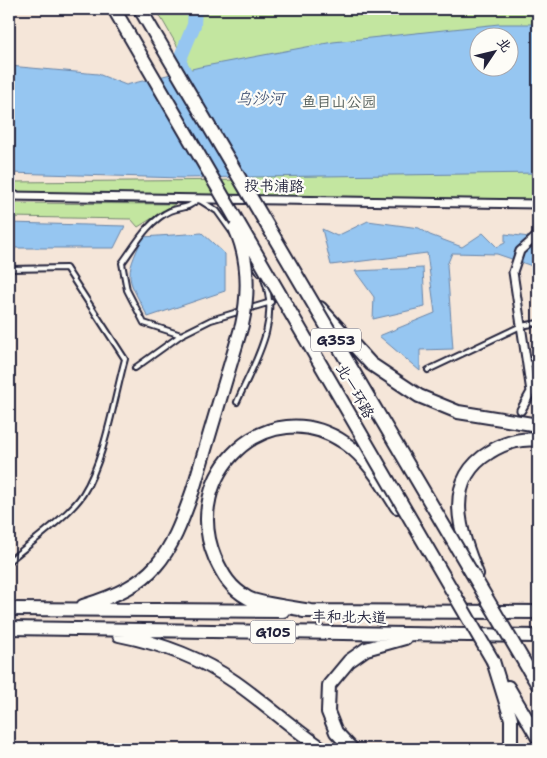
<svg xmlns="http://www.w3.org/2000/svg" width="547" height="758" viewBox="0 0 547 758" font-family="'Shantell Sans','LXGW WenKai TC',sans-serif">
	<rect width="100%" height="100%" fill="#f5e6d9"/>
	<filter id="ink" filterUnits="userSpaceOnUse"><feTurbulence type="fractalNoise" baseFrequency=".02" numOctaves="2"/><feDisplacementMap in="SourceGraphic" scale="10" xChannelSelector="R" yChannelSelector="G"/><feConvolveMatrix kernelMatrix="1 2 1 2 8 2 1 2 1" color-interpolation-filters="sRGB"/></filter>
	<g filter="url(#ink)">
		<path fill="#c3e6a0" stroke="#72846e" fill-rule="evenodd" d="M156,9H538V200L9,196V182L254,180ZM480,38H510V68H480Z
			M9,203L175,204L138,227L131,219L9,217Z"/>
		<path fill="#96c6f1" stroke="#6884a8" fill-rule="evenodd" d="M499,24H538V173L182,178L9,173V66L98,74L126,85L200,67L333,42ZM480,38H510V68H480Z
			M368,221L419,228L430,235L462,247L483,233L497,247L505,243V234L538,238V268L497,254L452,253L447,265L453,349L420,350V371L379,336L435,313L427,253L331,265L322,229L337,236Z
			M9,223L125,226L114,248H9Z
			M202,233L225,254V291L148,317C127,276 123,280 143,237Z
			M423,268L425,307L373,319L374,297L355,271Z"/>
		<g fill="none" stroke-linecap="round" stroke-linejoin="round">
			<path stroke="#96c6f1" stroke-width="14" d="M190,82L179,61L194,25L195,9"/>
			<defs>
				<path id="lane" d="M249,256L260,273
					M9,269L66,268L125,359C114,399 105,459 83,494C70,515 29,544 9,561
					M181,335L144,323L127,290L122,263C136,244 148,221 170,211C182,206 187,210 198,199L217,211L232,232
					M527,364L538,363
					M135,368L181,335L211,320L271,302
					M428,370L521,326L538,323
					M237,402C254,363 281,322 264,279"/>
				<path id="street" d="M9,196L538,204
					M521,410L531,392L513,272L520,251L538,235"/>
				<path id="highway" d="M320,308L371,364L419,396L458,412L538,425
					M477,574C460,532 442,481 490,452C504,443 521,438 538,440
					M83,606C155,584 169,559 193,490
					M9,609L283,611
					M303,611L538,612
					M311,611C296,608 259,604 248,598C230,588 223,575 215,558C180,475 267,390 345,443C367,458 383,485 397,507
					M9,628L538,636
					M119,635C159,643 201,658 235,682C265,703 292,728 323,749
					M493,661L511,719V749
					M530,672L538,685
					M508,687L538,738
					M352,749L336,732L328,712L329,685L349,661L366,649L405,638"/>
			</defs>
			<use href="#lane" stroke="#22223b" stroke-width="8"/>
			<use href="#street" stroke="#22223b" stroke-width="11"/>
			<use href="#highway" stroke="#22223b" stroke-width="16"/>
			<use href="#lane" stroke="#fdfcf7" stroke-width="4"/>
			<use href="#street" stroke="#fdfcf7" stroke-width="7"/>
			<use href="#highway" stroke="#fdfcf7" stroke-width="12"/>
			<defs>
				<path id="highway-bridge" d="M114,9L493,661
					M140,9L530,672
					M193,490L242,325C249,293 249,259 235,228"/>
			</defs>
			<use href="#highway-bridge" stroke="#22223b" stroke-width="16" stroke-linecap="butt"/>
			<use href="#highway-bridge" stroke="#fdfcf7" stroke-width="12"/>
		</g>
	</g>
	<g text-anchor="middle" stroke-width="4.5" stroke-linejoin="round" paint-order="stroke">
		<g fill="#fdfcf7" stroke="#646373" stroke-width="1">
			<rect x="311" y="328.5" width="50" height="23" rx="4"/>
			<rect x="250.5" y="620.5" width="45" height="23" rx="4"/>
		</g>
		<g font-size="14" font-weight="bold" fill="#22223b">
			<text x="336" y="345">G353</text>
			<text x="273" y="637">G105</text>
		</g>
		<g font-size="15" fill="#525d59" stroke="#fdfcf7">
			<text x="339" y="107">鱼目山公园</text>
		</g>
		<g font-size="15" fill="#22223b" stroke="#fdfcf7">
			<text transform="translate(274 186) rotate(1)" y="5">投书浦路</text>
			<text transform="translate(355 391) rotate(60)" y="5">北一环路</text>
			<text transform="translate(349 617) rotate(1)" y="5">丰和北大道</text>
		</g>
		<g font-size="16" font-style="italic" fill="#4b5b7b" stroke="#fdfcf7">
			<text x="260" y="104">乌沙河</text>
		</g>
	</g>
	<rect width="547" height="758" fill="none" stroke="#fdfcf7" stroke-width="30"/>
	<rect x="15" y="15" width="517" height="728" fill="none" stroke="#22223b" stroke-width="2" filter="url(#ink)"/>
	<g transform="translate(494 52) rotate(55)"><circle r="24" fill="#fdfcf7" stroke="#a5a5ac"/>
	<path d="M0-4L9 19L0 12L-9 19Z" fill="#22223b"/>
	<text y="-8" font-size="14" font-weight="bold" text-anchor="middle" fill="#22223b">北</text>
	</g>
</svg>
